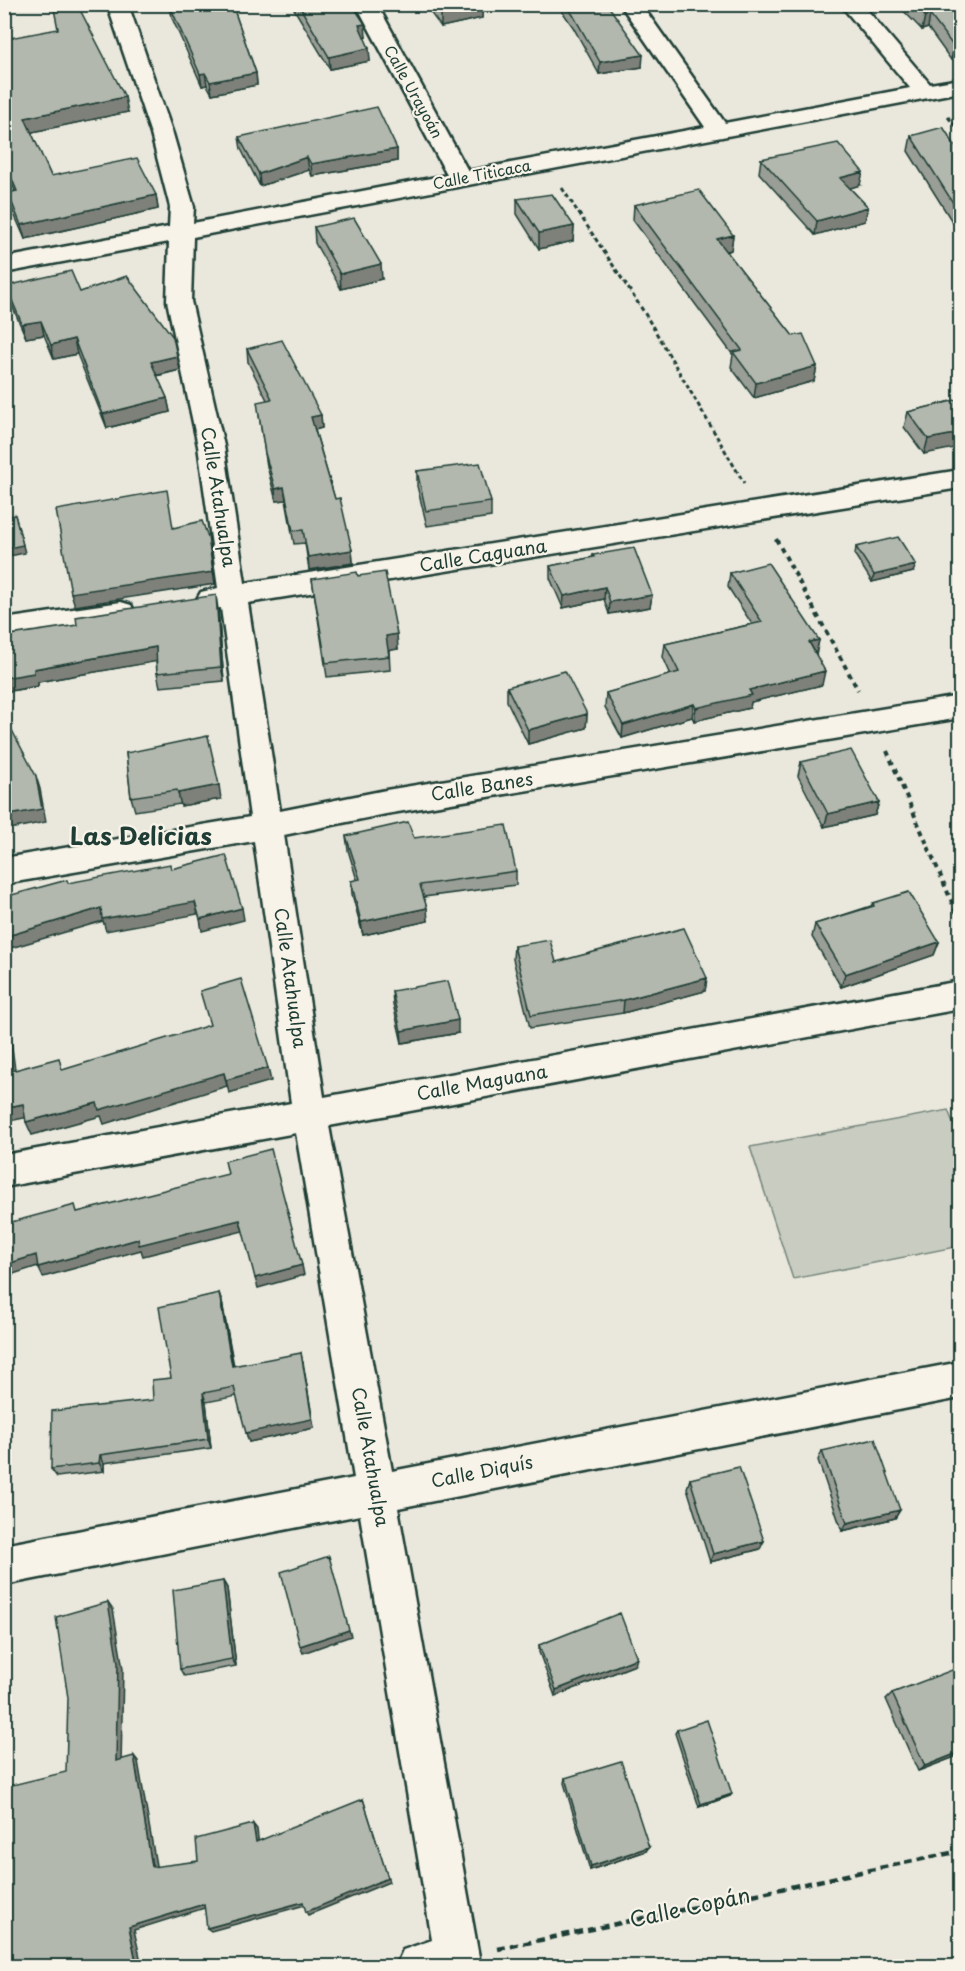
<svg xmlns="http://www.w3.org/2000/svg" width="965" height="1971" viewBox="0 0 965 1971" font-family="'Playpen Sans',sans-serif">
	<rect width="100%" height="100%" fill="#eae8dd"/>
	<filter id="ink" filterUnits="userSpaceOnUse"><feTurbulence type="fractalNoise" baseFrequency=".0167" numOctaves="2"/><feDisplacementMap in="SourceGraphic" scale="12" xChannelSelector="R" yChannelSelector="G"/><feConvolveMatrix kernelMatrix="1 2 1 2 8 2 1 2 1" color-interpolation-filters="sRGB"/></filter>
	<g filter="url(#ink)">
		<path fill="#c8ccc1" stroke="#74847a" stroke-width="1.5" d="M948,1110L960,1141V1246L793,1279L750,1147Z"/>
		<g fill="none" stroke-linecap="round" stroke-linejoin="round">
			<defs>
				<path id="minor" d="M107,4H128L173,134L194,207L193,223L447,175L356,4H377L468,171L705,127L620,4H641L725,123L910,88L840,4H862L930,84L960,79V92L193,237L191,301L224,446L245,583L960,470V488L248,603L280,811L386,790L960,696V718L386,814L284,835L324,1097L960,981V1009L329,1126L392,1471L960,1362V1398L398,1508L479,1957L476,1966H396L403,1950L432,1940L360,1515L4,1585V1545L354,1478L296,1133L4,1187V1155L291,1103L254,841L4,884V858L250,817L221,608L211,609L201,606L197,599L201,592L218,588L198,446L167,301L169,242L4,273V258L169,227L170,207L151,134Z
					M121,602L131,605L135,612L131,619L4,640V619Z"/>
			</defs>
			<use href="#minor" stroke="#1f3d34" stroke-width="5"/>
			<path stroke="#1f3d34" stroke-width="3" stroke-dasharray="4.5 3" stroke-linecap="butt" d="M948,117L960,131
				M562,188L644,312L744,483"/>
			<path stroke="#1f3d34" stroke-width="4" stroke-dasharray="5 4.5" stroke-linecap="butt" d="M776,539L858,690
				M887,751L960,921"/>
			<path stroke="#1f3d34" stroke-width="4.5" stroke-dasharray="8 5" stroke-linecap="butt" d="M498,1949L960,1851"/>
			<use href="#minor" fill="#f7f3e8" fill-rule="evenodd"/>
		</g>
		<path fill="#999e96" stroke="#1f3d34" stroke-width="1.5" d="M170,4H232L256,73L257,85L212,94L207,85L202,86L172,18L170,6H171Z
			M291,4H352L366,37H364L370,61L330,69Z
			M424,4H482V18L441,27Z
			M557,4H607L642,67L599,74L573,27Z
			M677,4H713V9L680,12Z
			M897,4H960V59L951,60L928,28L922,30Z
			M4,39L128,112L31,132L51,176L156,195L158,209L25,239L11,207L8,193L15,191L4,166Z
			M911,136L960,153V230L958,231L908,151Z
			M239,137L397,149V161L312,176L309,170L260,186L241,149Z
			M761,159L860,185L850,188L868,207L865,221L815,235L759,173Z
			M517,199L574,226L573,241L539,249L517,214Z
			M634,205L733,235L731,250L727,252L793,336L817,366L814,381L754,398L731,367L733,355L633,220Z
			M314,227L382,279L341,289L315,243Z
			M6,286L80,292L177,356L180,370L157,376L167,398L170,412L107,428L77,354L54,359L44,335L26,338L10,301Z
			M247,349L321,415L322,428L315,430L335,499L352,550L353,563L309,570L305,543L294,544L286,500L276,501L267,466L259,415L267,400L248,362Z
			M960,399L924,454L904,427L908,412Z
			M417,471L491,502V517L427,526L417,486Z
			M856,547L913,572L872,582L855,555Z
			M593,555L652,595L650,607L609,614L604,599L563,608L550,578V566L593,557Z
			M730,573L819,640L816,654L822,685L751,702L750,708L694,721L692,717L622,738L605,707L606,693L671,675L663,657L665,644L752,624L728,587Z
			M358,576L398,649L389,650L390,670L327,677L312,579Z
			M218,609L224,681L160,687L157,673L156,661L38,682V686L4,692V636Z
			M507,687L587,714L586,728L528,744L507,701Z
			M126,753L221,799L181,806L180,804L135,811L131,797Z
			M801,762L879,802L875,815L824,827L798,776Z
			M346,836L414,838L516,871V885L424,897L428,921L363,935L352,894L351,881L357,880L348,850Z
			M873,903L939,942L934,955L841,987L812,937L815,924L871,906Z
			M514,946L556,962L707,978L705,991L623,1013L530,1028L513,959Z
			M392,991L458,1033L402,1043L393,1004Z
			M219,1293L222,1302L234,1366L303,1362L314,1428L249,1442L237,1396L206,1402L211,1448L104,1463V1471L57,1477L51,1469L153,1400L171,1378Z
			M822,1451L900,1510L895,1518L842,1531L818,1460Z
			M690,1479L760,1549L710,1562L687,1488Z
			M223,1581L227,1588L236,1666L184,1676L180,1669Z
			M539,1645L635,1665L555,1696L539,1652Z
			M892,1693L960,1755L918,1771L886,1699Z
			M677,1730L730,1796L699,1807L675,1733Z
			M565,1778L646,1851L590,1870L564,1783Z"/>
		<path fill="#7d817a" stroke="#1f3d34" stroke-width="1.5" d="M482,5V18L441,27V14Z
			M930,15L928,28L922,30L925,16Z
			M365,24L366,37L360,38L359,25Z
			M960,46V59L951,60L954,47Z
			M369,48L370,61L330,69L329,57Z
			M643,55L642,67L599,74L600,62Z
			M205,73L207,85L202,86L200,74Z
			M256,73L257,85L212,94L210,82Z
			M125,97L128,112L28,133L25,118Z
			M397,149V161L312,176L311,164Z
			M307,157L309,170L260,186L259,174Z
			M863,172L860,185L838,192L840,178Z
			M156,195L158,209L25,239L21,225Z
			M868,207L865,221L815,235L817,221Z
			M960,219V230L958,231Z
			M574,226L573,241L539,249V233Z
			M733,235L731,250L715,254L717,239Z
			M381,264L382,279L341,289L340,274Z
			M41,321L44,335L26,338L22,324Z
			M74,339L77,354L54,359L51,345Z
			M177,356L180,370L154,376L151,362Z
			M817,366L814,381L754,398L756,383Z
			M167,398L170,412L107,428L103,414Z
			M321,415L322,428L313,430L311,417Z
			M960,433V447L924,454L928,439Z
			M284,487L286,500L276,501L275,489Z
			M15,515L25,553L4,557V549Z
			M208,537L215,584L75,606L71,593Z
			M352,550L353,563L309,570L308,557Z
			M916,565L913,572L872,582L874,575Z
			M605,587L604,599L563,608L564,596Z
			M216,595L218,609L224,681L221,667Z
			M652,595L650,607L609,614L610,602Z
			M397,634L398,649L387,651L386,636Z
			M819,640L816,654L809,642Z
			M156,647L159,661L38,682V686L4,692V678L34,669Z
			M825,671L822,685L751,702L750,708L694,721L696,708L749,690Z
			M694,704L692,717L622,738L623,725Z
			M587,714L586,728L528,744V730Z
			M36,776L40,789L46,822L4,830V816Z
			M219,785L221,799L181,806L178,793Z
			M879,802L875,815L824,827L828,814Z
			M195,902L198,914L106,931L103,921L4,950V937L101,908Z
			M242,908L244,920L202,931L200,919Z
			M427,908L428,921L363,935L361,922Z
			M939,942L934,955L841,987L845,974Z
			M707,978L705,991L623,1013L624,1000Z
			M4,1005L7,1011L17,1084L11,1071L4,1021Z
			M458,1020V1033L402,1043L401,1031Z
			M268,1068L271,1081L229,1093L226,1080Z
			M224,1073L227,1086L104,1124L101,1116L32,1135L26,1122L97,1103Z
			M23,1104L29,1117L4,1122V1108Z
			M240,1220L243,1231L143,1256L141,1250L43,1277L38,1267L138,1239Z
			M36,1255L41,1265L4,1277V1265Z
			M302,1265L304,1275L258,1288L255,1278Z
			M219,1293L222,1302L235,1375L232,1366Z
			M301,1353L314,1428L249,1442L246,1433Z
			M203,1393L206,1402L211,1448L208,1439Z
			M100,1455L104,1463V1471L99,1463Z
			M900,1510L895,1518L842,1531L847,1523Z
			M764,1541L760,1549L710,1562L713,1554Z
			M223,1581L227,1588L236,1666L232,1659Z
			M108,1602L113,1609L123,1669L121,1766L116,1761Z
			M349,1630L351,1636L303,1653L300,1646Z
			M637,1658L635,1665L555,1696L556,1690Z
			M4,1713L6,1741L4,1740Z
			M960,1752V1755L918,1771L925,1766Z
			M134,1756L138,1761L157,1871L152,1867Z
			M732,1794L730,1796L699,1807L701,1804Z
			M363,1799L389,1882L308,1915L306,1912Z
			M253,1824L257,1829L259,1846L256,1842Z
			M649,1847L646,1851L590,1870L591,1866Z
			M303,1902L305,1905L211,1931L207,1928Z
			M204,1904L208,1907L134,1930L142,1966H137L129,1927Z"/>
		<path fill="#b2b8ae" stroke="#1f3d34" stroke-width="1.5" d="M53,4H77L125,97L25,118L51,176L137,158L156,195L21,225L8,193L17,191L4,160V39L58,29Z
			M176,4H232L256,73L210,82L205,73L200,74L170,6L176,5Z
			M298,4H352L365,24L359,25L369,48L329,57Z
			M434,4H482V5L441,14Z
			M565,4H607L643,55L600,62L573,15Z
			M913,4H960V46L954,47L930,15L925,16Z
			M377,107L397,149L311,164L307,157L259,174L239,137Z
			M943,127L960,153V214L911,136Z
			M838,143L863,172L840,178L868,207L817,221L761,159Z
			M699,190L733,235L717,239L793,336L803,334L817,366L756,383L733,352L742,350L634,205Z
			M552,194L574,226L539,233L517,199Z
			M354,218L381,264L340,274L314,227Z
			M71,271L80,292L127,276L173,337L177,356L151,362L167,398L103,414L74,339L51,345L41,321L22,324L6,286Z
			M282,340L321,415L311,417L335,499L340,498L352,550L308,557L303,530L293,531L284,487L275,489L265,453L257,402L272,399L247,349Z
			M960,399V433L928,439L908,412Z
			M480,463L491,502L426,511L417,471Z
			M167,490L173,528L202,521L208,537L213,572L71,593L56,510Z
			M15,515L23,545L4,549V517Z
			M898,537L916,565L874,575L856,547Z
			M634,548L652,595L610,602L605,587L564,596L550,566L594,557L593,555Z
			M768,563L819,640L809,642L825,671L749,690L752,695L696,708L694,704L623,725L606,693L679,672L665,644L762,622L730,573Z
			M357,572L358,576L385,572L397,634L386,636L389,656L326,663L312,579Z
			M216,595L221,667L157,673L156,647L34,669V673L4,678V636L77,625L76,617Z
			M565,671L587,714L528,730L507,687Z
			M4,715L36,776L42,809L4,816Z
			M208,736L219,785L178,793L177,790L131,797L126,753Z
			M851,750L879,802L828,814L801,762Z
			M408,822L414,838L506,825L516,871L420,885L427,908L361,922L351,881L360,879L346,836Z
			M226,855L242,908L200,919L195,902L102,919L101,908L4,937V897L67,880L68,883L170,864L171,869Z
			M909,892L939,942L845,974L815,924L874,906L873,903Z
			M684,928L707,978L624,1000L531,1015L514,946L550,940L556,962Z
			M241,979L268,1068L226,1080L224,1073L99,1110L97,1103L26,1122L23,1104L4,1108V1021L11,1071L59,1058L62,1070L210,1025L200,991Z
			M448,981L458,1020L401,1031L392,991Z
			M271,1149L302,1265L255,1278L240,1220L139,1245L138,1239L38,1267L36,1255L4,1265V1224L75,1205L77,1212L228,1174L225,1161Z
			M219,1293L232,1366L301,1353L312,1419L246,1433L234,1387L203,1393L208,1439L100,1455L99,1463L51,1469L52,1411L153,1400L152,1380L171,1378L159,1307Z
			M875,1439L900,1510L847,1523L822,1451Z
			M739,1467L764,1541L713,1554L690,1479Z
			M329,1556L349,1630L300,1646L281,1572Z
			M223,1581L232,1659L180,1669L173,1590Z
			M108,1602L118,1663L116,1761L134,1756L152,1867L198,1861L196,1839L253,1824L256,1842L363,1799L388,1878L306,1912L303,1902L207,1928L204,1904L129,1927L137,1966H49L48,1965L42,1966H4V1787L66,1772L68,1698L56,1617Z
			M620,1613L637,1658L556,1690L539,1645Z
			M960,1667V1752L925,1766L892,1693Z
			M707,1720L732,1794L701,1804L677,1730Z
			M621,1761L649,1847L591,1866L565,1778Z
			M960,1964V1966H950Z"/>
	</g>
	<g text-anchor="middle" stroke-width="4.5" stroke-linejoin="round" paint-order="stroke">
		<g font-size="15" fill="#1f3d34" stroke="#f7f3e8">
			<text transform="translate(413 92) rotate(61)" y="5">Calle Urayoán</text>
			<text transform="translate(482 175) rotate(-11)" y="5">Calle Titicaca</text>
		</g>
		<g font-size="18" fill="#1f3d34" stroke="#f7f3e8">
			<text transform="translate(218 497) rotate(81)" y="6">Calle Atahualpa</text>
			<text transform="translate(483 556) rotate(-9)" y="6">Calle Caguana</text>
			<text transform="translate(482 787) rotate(-9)" y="6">Calle Banes</text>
			<text transform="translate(290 978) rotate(82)" y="6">Calle Atahualpa</text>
			<text transform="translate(482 1083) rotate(-10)" y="6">Calle Maguana</text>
			<text transform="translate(370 1457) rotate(80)" y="6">Calle Atahualpa</text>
			<text transform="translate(482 1472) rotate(-11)" y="6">Calle Diquís</text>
		</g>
		<g font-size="21" fill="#1f3d34" stroke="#f7f3e8">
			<text transform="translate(690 1908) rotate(-12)" y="7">Calle Copán</text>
		</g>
		<g font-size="24" font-weight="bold" fill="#1f3d34" stroke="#f7f3e8">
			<text x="141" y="845">Las Delicias</text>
		</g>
	</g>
	<rect width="965" height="1971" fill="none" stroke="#f7f3e8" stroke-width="24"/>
	<rect x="12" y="12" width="941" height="1947" fill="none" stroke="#1f3d34" stroke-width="2" filter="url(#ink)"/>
</svg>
